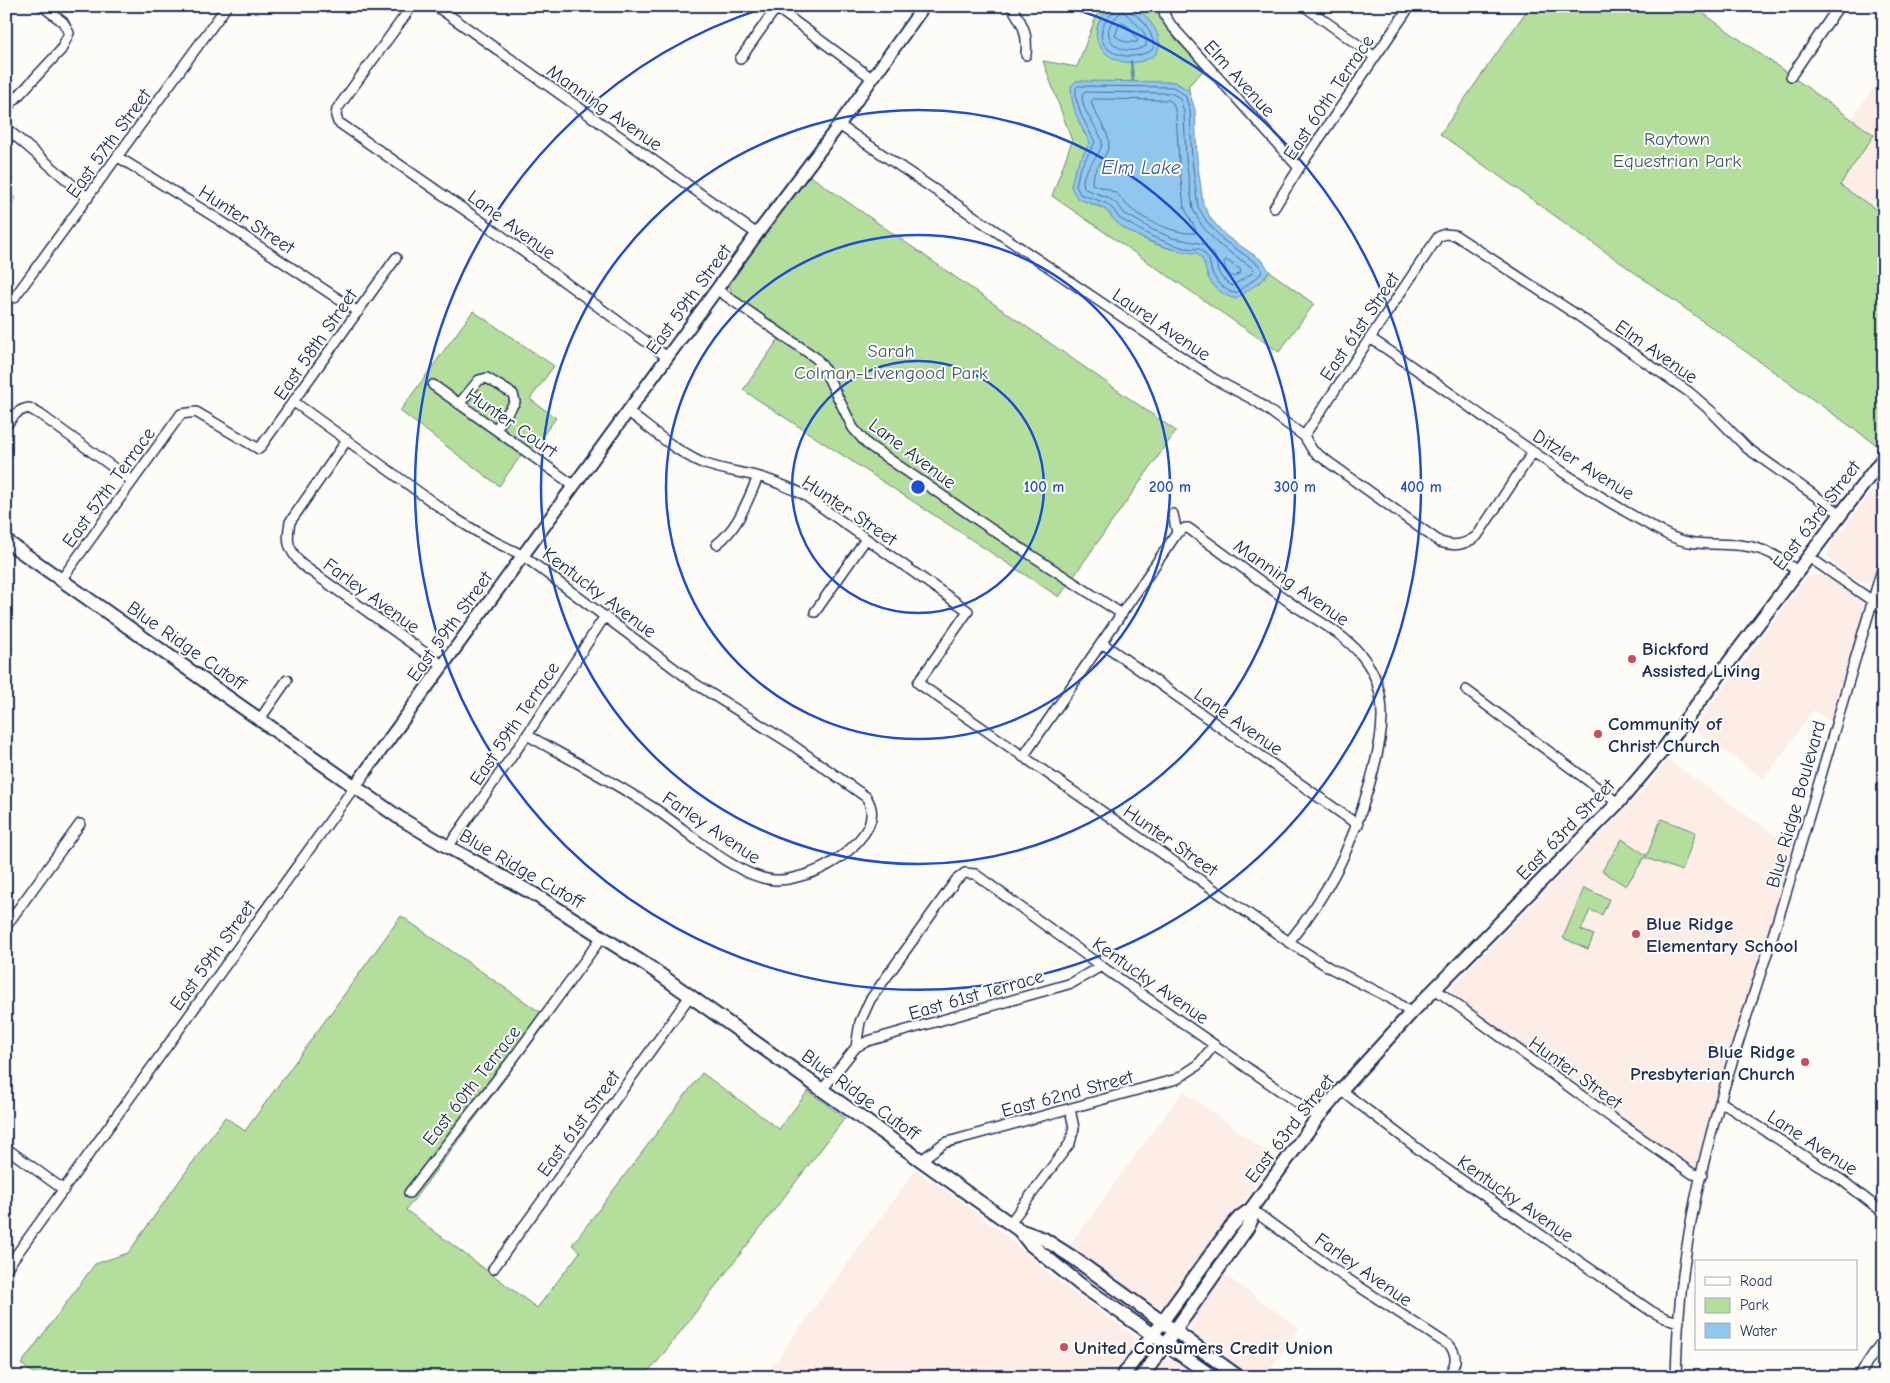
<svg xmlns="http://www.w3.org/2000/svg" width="1890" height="1383" viewBox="0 0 1890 1383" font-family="'Comic Neue',sans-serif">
	<rect width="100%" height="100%" fill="#fdfcf7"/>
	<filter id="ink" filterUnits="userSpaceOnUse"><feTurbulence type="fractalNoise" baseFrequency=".02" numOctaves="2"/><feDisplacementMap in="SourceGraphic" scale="10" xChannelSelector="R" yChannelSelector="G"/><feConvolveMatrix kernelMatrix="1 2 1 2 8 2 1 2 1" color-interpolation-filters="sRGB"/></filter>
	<g filter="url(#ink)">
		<path fill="#fcede6" d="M1884,74V215L1840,185L1874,136L1851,119Z
			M1871,493L1884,502V550L1877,574L1873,579L1866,583L1855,579L1831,561L1827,555L1832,543Z
			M1820,575L1830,579L1861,600L1864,611L1831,722L1814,710L1764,779L1693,729L1804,580L1810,576Z
			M1668,760L1793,848L1701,1158L1694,1167L1681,1162L1454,998L1452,994V988L1456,982L1642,792Z
			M1183,1091L1276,1159L1172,1296L1164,1305L1158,1307L1149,1304L1068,1247Z
			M916,1169L997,1228L1057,1281L1130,1332L1134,1340L1133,1348L1115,1377H764Z
			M1222,1273L1299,1328L1264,1377H1247L1197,1340L1191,1333L1190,1321Z
			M1177,1358L1203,1377H1150L1163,1362Z"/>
		<path fill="#b4de9c" stroke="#68867d" d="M1100,6H1153L1160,9C1166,35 1187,51 1205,69L1189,85V91L1175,82L1083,132L1091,142L1075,169L1092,205C1109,209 1105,212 1117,222C1136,239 1172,253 1197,252L1205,261L1207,274L1264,279L1269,271L1314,304L1279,352L1052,196L1072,141L1043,61L1077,67Z
			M1530,6H1693L1874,135L1840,185L1884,215V444L1881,448L1440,134Z
			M809,175L1176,431L1059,597L743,390L785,330L733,294L730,289V283Z
			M6,191L16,198L6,211Z
			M473,311L554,366L530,399L556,418L532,450L522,454L499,486L400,411Z
			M1661,819L1696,832L1682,871L1646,858Z
			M1622,839L1646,855L1626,886L1602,871Z
			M1584,888L1609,899L1602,915L1590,910L1581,930L1594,935L1588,949L1563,938Z
			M401,916L550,1019L406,1210L537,1308L580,1252L572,1245L702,1073L779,1129L808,1091L845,1118L654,1366L640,1377H38L21,1364L95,1264L128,1253L225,1117L245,1131Z"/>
		<path fill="#90c7ef" stroke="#618ab5" d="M1113,6C1119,6 1127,5 1133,7C1145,12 1161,32 1159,46C1159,49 1157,51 1156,54C1151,57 1145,61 1138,62C1102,67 1079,30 1113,6Z
			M1076,81L1175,82L1189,91L1195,110L1197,159L1203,204L1211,219L1226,236L1263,261L1269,271L1264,279L1236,299C1224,296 1211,287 1207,274C1203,262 1206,263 1197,253C1175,253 1132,237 1115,221C1111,217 1109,210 1102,207C1095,204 1085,202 1077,198L1071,187L1075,169L1090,142C1079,125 1071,107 1071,86Z"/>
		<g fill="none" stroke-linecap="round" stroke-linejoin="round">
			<path stroke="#4a6c98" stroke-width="1" d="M1115,6L1114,11C1080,44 1122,68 1152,50L1154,45C1151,30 1144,20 1132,12L1130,6
				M1123,11C1132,21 1149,30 1146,46C1120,61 1090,34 1123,11Z
				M1123,23L1129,27L1138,40L1137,42H1125L1115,36L1119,25Z
				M1079,86L1173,87L1185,95L1190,111L1192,160L1198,207L1207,222L1223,240L1259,265L1262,271L1260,275L1236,293L1230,292L1218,283L1212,273L1209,259L1200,249L1185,248L1171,244L1151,236L1119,218L1114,210L1106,203L1080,194L1076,186L1079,171L1095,142L1081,115L1076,98V88Z
				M1084,92L1171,93L1180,98L1184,112L1186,160L1193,209L1202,226L1218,244L1253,268L1254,272L1232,286L1222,278L1218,271L1215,256L1204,244L1173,238L1153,230L1124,213L1119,206L1109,198L1085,189C1076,172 1102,158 1102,142C1101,130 1075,105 1084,92Z
				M1094,99L1169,100L1173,103L1176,114L1179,161L1184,207L1196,230L1195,233C1178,235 1143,220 1130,208C1124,203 1121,196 1114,192C1107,188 1099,187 1092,184C1091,168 1110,157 1109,141C1108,132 1095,114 1091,102Z
				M1226,260L1240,269L1241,272L1234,277C1227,274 1225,269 1224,262Z"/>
			<path stroke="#618ab5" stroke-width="2.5" d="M1131,61L1133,81"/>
			<defs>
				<path id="minor" d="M412,6L337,109L336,116L338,122L495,231L667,357
					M436,6L757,234
					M774,6L873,79
					M1011,6C1023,24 1028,33 1026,55
					M1163,6L1165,16L1171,25L1299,168
					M1304,6L1375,57
					M740,59L776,8
					M1791,76L1839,6
					M6,109L61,50L69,33L63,22L42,6
					M839,125L1214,379L1256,401L1304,436L1313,451L1440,542C1455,547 1464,545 1477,536L1533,452
					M6,128L88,198
					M118,157L221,221L358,312
					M1274,208L1299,168L1410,6
					M716,289L816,358L823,367L853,428L867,444L988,527L1122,614
					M14,298L227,6
					M1370,338C1469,403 1561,479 1666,534C1697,551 1729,539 1759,549C1774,553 1786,562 1798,572
					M433,385L573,485
					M294,402L456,519L489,539L522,555L694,683L791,744L866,797C877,813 870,828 858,841C844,857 828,867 808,874C797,877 787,881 775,880C734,878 684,826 649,805C610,780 568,758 527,735
					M459,404L479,380L487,378L513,394L515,402L496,429
					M627,411C650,428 674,450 700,462C720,470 740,472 760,477C775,481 789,488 803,494L960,605L968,611L918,683L1289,942L1330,968L1390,998L1411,1013
					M6,426C13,416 17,410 29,408L41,415L132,481
					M1304,436L1438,237L1445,234L1455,235L1580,317L1689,392L1712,412L1747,448L1841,514
					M347,440L290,522C286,542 288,548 301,564L442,665
					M1177,533L1185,528H1188C1223,553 1257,579 1292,604C1316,620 1343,633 1362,656C1393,694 1382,742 1369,786C1351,849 1330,891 1289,942
					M717,544C739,527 747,501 758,477
					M1809,557L1884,609
					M61,580L181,414L196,412L259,449L396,258
					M815,612L866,539
					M1102,643L1358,825
					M1466,690L1618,803
					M260,719L287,680
					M1023,757L1177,533L1173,514
					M448,847L527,735L605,616
					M6,926L80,824
					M1435,989L1612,1118L1693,1174L1702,1175
					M856,1047L868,1041L1072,983L1101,966
					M822,1090L856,1047L860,1022L870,1000L956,880L965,873L975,874L1101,966L1318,1117
					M1341,1090L1430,1158L1651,1311L1665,1318L1679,1322
					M1721,1102L1843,1181L1884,1213
					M6,1148L64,1190
					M920,1161L944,1143L1177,1079L1198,1065L1214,1045
					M409,1193L515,1056L602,937
					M1251,1209L1343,1276L1450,1346C1459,1357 1455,1365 1448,1377
					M1010,1223L1070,1143L1074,1128L1070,1109
					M6,1269L355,786
					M493,1269L690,996
					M1676,1377C1677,1333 1680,1289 1687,1246C1704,1134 1745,1024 1779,916C1815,799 1848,681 1884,563
					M1858,1377L1884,1338"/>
				<path id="tertiary" d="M355,786L757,234L839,125L924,6"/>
				<path id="secondary" d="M6,541L398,817L448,847L534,894L648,966L1019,1230L1044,1239L1072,1257L1239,1377
					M1019,1230L1030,1244L1081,1285L1213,1377
					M1122,1377L1230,1228L1240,1217L1251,1209L1318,1117L1341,1090L1411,1013L1618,803L1662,751L1884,457
					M1142,1377L1248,1227L1251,1221V1209"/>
			</defs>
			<use href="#minor" stroke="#1b2f5e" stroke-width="12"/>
			<use href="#tertiary" stroke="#1b2f5e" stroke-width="15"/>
			<use href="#secondary" stroke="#1b2f5e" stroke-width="16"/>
			<use href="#minor" stroke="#fdfcf7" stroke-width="9"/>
			<use href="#tertiary" stroke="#fdfcf7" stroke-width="11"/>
			<use href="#secondary" stroke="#fdfcf7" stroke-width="12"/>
		</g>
	</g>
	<g fill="none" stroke="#1d4ed8" stroke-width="2.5">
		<circle cx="918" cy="487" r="126"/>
		<circle cx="918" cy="487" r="252"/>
		<circle cx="918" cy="487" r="377"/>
		<path d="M1069 7A503 503 0 1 1 767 7"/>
	</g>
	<g fill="#d1495b" stroke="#fdfcf7" stroke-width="2">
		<circle cx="1632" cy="659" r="5"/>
		<circle cx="1598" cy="734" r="5"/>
		<circle cx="1636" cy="934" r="5"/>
		<circle cx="1805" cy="1062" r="5"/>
		<circle cx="1064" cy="1347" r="5"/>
	</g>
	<g text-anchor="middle" stroke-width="4" stroke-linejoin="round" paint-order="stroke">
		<g font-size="19" fill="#1b2f5e" stroke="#fdfcf7">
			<text transform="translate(1240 78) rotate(48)" y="7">Elm Avenue</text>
			<text transform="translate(1328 97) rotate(-56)" y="7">East 60th Terrace</text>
			<text transform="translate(605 107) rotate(35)" y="7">Manning Avenue</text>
			<text transform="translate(108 143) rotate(-54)" y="7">East 57th Street</text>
			<text transform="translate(247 219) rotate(33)" y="7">Hunter Street</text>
			<text transform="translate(512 224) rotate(36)" y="7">Lane Avenue</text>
			<text transform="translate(688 299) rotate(-54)" y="7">East 59th Street</text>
			<text transform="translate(1162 324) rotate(34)" y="7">Laurel Avenue</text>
			<text transform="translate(1359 326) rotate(-56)" y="7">East 61st Street</text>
			<text transform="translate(315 344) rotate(-55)" y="7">East 58th Street</text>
			<text transform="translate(1657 351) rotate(35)" y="7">Elm Avenue</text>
			<text transform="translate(512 422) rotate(35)" y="7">Hunter Court</text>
			<text transform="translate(913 453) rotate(37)" y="7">Lane Avenue</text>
			<text transform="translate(1584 464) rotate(32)" y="7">Ditzler Avenue</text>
			<text transform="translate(108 487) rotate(-54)" y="7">East 57th Terrace</text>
			<text transform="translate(850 510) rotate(34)" y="7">Hunter Street</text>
			<text transform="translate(1816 515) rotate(-53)" y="7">East 63rd Street</text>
			<text transform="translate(1292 582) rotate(35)" y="7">Manning Avenue</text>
			<text transform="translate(600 592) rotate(37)" y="7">Kentucky Avenue</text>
			<text transform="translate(372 595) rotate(36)" y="7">Farley Avenue</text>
			<text transform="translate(449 626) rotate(-54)" y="7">East 59th Street</text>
			<text transform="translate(187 645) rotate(35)" y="7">Blue Ridge Cutoff</text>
			<text transform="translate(1239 721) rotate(35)" y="7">Lane Avenue</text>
			<text transform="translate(514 723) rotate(-56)" y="7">East 59th Terrace</text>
			<text transform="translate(1795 804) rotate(-74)" y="7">Blue Ridge Boulevard</text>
			<text transform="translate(712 827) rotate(34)" y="7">Farley Avenue</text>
			<text transform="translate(1565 829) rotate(-46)" y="7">East 63rd Street</text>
			<text transform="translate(1171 840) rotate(35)" y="7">Hunter Street</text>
			<text transform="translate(522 868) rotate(30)" y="7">Blue Ridge Cutoff</text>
			<text transform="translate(212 955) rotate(-54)" y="7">East 59th Street</text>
			<text transform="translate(1151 980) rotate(35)" y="7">Kentucky Avenue</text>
			<text transform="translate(976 994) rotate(-16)" y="7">East 61st Terrace</text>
			<text transform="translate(1576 1072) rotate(36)" y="7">Hunter Street</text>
			<text transform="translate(471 1085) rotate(-52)" y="7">East 60th Terrace</text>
			<text transform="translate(1067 1093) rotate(-15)" y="7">East 62nd Street</text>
			<text transform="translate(861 1094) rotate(36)" y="7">Blue Ridge Cutoff</text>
			<text transform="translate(578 1123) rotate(-54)" y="7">East 61st Street</text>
			<text transform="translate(1289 1128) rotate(-52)" y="7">East 63rd Street</text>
			<text transform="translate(1813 1142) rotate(33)" y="7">Lane Avenue</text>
			<text transform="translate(1516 1198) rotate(35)" y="7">Kentucky Avenue</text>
			<text transform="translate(1364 1269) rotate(35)" y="7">Farley Avenue</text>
		</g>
		<g font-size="19" fill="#415b6e" stroke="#fdfcf7">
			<text x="1677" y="145">Raytown<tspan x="1677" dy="22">Equestrian Park</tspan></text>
			<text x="891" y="357">Sarah<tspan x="891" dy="22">Colman-Livengood Park</tspan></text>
		</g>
		<g font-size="19" font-weight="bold" fill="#1b2f5e" stroke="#fdfcf7" text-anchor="start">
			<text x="1642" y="655">Bickford<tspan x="1642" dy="22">Assisted Living</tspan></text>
			<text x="1608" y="730">Community of<tspan x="1608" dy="22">Christ Church</tspan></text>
			<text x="1646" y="930">Blue Ridge<tspan x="1646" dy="22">Elementary School</tspan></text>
			<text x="1795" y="1058" text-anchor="end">Blue Ridge<tspan x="1795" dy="22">Presbyterian Church</tspan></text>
			<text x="1074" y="1354">United Consumers Credit Union</text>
		</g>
		<g font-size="20" font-style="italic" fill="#3e5d8a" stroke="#fdfcf7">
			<text x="1141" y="174">Elm Lake</text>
		</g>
	</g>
	<circle cx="918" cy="487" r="8" fill="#1d4ed8" stroke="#fdfcf7" stroke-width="2.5"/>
	<g font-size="15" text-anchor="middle" font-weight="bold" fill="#1d4ed8" stroke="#fdfcf7" stroke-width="4" stroke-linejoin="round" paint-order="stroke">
		<text x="1044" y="492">100 m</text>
		<text x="1170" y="492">200 m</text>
		<text x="1295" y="492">300 m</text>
		<text x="1421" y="492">400 m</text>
	</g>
	<rect width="1890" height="1383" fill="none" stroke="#fdfcf7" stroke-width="25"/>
	<rect x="12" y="12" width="1865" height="1358" fill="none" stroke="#1b2f5e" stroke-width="2" filter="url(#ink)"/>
	<rect x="1695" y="1260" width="162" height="90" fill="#fdfcf7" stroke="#a3aaba"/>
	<rect x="1705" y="1277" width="25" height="8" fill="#fdfcf7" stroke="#a3aaba"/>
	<text x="1740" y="1286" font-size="15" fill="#1b2f5e">Road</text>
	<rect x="1705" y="1298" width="25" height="15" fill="#b4de9c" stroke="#a3aaba"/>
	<text x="1740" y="1310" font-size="15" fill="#1b2f5e">Park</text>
	<rect x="1705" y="1323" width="25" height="15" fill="#90c7ef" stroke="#a3aaba"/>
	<text x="1740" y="1336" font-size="15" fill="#1b2f5e">Water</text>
</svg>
